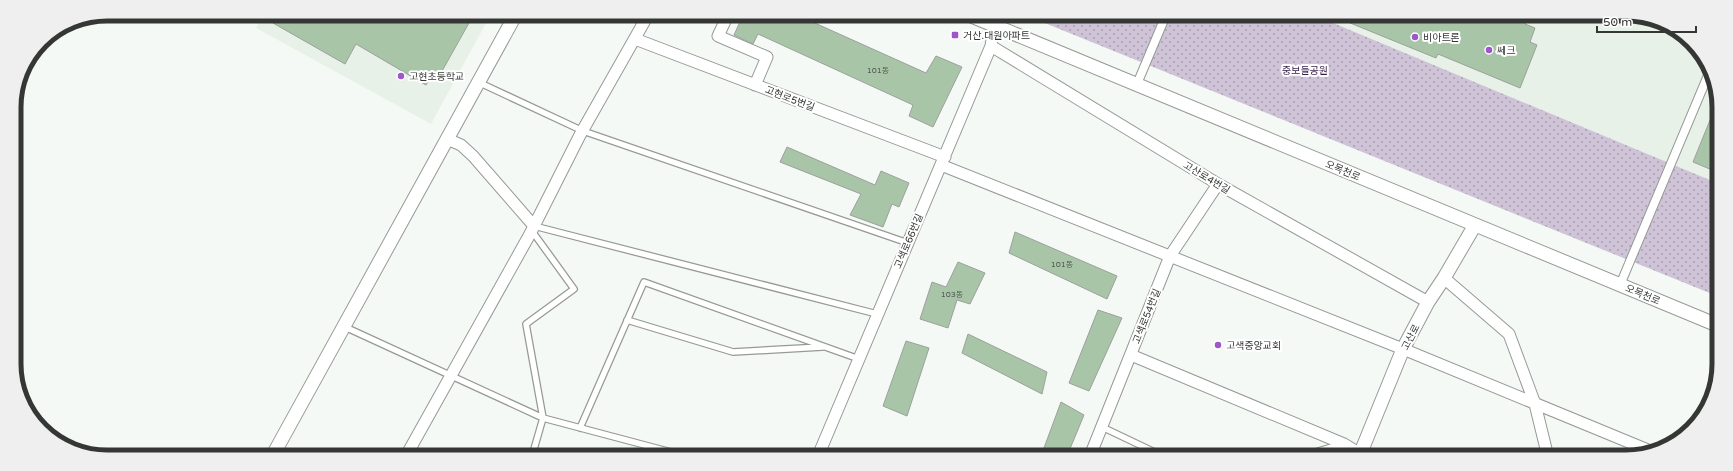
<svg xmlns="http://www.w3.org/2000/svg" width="1733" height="471" viewBox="0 0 1733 471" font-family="'Varela Round','Noto Sans KR',sans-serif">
	<defs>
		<pattern id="park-dots" width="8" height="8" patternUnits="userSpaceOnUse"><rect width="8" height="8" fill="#cec3d7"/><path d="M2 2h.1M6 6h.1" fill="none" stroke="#a89faf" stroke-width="1.8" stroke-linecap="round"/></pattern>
	</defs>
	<rect width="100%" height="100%" fill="#f5f9f5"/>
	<path fill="#e7f1e7" d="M264,14H491L431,124L256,28Z
		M1314,15L1645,16L1692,41L1717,89V183Z"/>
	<path fill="url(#park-dots)" d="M1025,15H1314L1717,183V296Z"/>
	<path fill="#a9c5a8" stroke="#9ca09c" d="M279,14H474L437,80L431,77L426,85L356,44L345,64L273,23Z
		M743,15H797L926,73L936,56L962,67L933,127L909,116L913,105L758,34L753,44L734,35Z
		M1333,16H1528L1525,24L1535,28L1530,42L1537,45L1520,88L1438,54L1436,58Z
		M1717,103V172L1693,162Z
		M787,147L875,185L881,171L909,183L899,207L892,204L883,227L850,215L861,194L780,162Z
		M1015,232L1117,276L1107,299L1009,253Z
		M958,262L985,273L970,304L957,300L948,328L920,319L932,282L946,287Z
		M1098,310L1122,318L1089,391L1069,383Z
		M968,334L1047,372L1042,394L962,353Z
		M906,341L929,348L907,416L883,406Z
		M1061,402L1084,415L1067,456H1041Z"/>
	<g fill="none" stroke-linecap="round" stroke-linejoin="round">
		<defs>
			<path id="service" d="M478,82L583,131L908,243
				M534,226L877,314
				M532,231L574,289L526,324L543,418L532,456
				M627,320L733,352L822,347
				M345,327L543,418L686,456
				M1102,427L1163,456
				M580,428L644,282L859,359
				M1302,456L1342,444"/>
			<path id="pedestrian" d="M1137,84L1166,15
				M1620,285L1709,73"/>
			<path id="minor" d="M728,15L718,36L767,57L755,85
				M635,39L945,157
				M991,46L1218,184L1428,302
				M447,139L461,145L473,156L534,226
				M941,165L1403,349L1648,450
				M1444,278L1509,334L1535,404L1548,457
				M1131,355L1344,444L1365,457
				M406,456L530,234L580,135L648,15
				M818,456L991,46L994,25
				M1090,456L1170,256L1218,184"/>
			<path id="tertiary" d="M969,15L1717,325
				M273,455L516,14
				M1359,457L1403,349L1428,302L1444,278L1475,225"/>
		</defs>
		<use href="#service" stroke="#969a96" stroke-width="8"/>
		<use href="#pedestrian" stroke="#969a96" stroke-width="10"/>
		<use href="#minor" stroke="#969a96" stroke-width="13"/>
		<use href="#tertiary" stroke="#969a96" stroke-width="15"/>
		<use href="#service" stroke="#fff" stroke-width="5.5"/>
		<use href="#pedestrian" stroke="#fff" stroke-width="8"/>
		<use href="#minor" stroke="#fff" stroke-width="11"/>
		<use href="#tertiary" stroke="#fff" stroke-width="13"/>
	</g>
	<g fill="#9d57cb" stroke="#fff" stroke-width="1.5">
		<rect x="951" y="31" width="8" height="8" rx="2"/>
		<circle cx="1415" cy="37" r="4"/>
		<circle cx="1489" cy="50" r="4"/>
		<circle cx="401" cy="76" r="4"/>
		<circle cx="1218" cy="345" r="4"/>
	</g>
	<g text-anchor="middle" stroke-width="4" stroke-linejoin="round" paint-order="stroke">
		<g font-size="8" fill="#525a52">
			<text x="878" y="73">101동</text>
			<text x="1062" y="267">101동</text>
			<text x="952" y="297">103동</text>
		</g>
		<g font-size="10" fill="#353735" stroke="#fff" text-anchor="start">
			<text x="963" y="39">거산.대원아파트</text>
			<text x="1423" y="41">비아트론</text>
			<text x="1497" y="54">쎄크</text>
			<text x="409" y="80">고현초등학교</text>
			<text x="1226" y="349">고색중앙교회</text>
		</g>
		<g font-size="10" fill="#361c47" stroke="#fff">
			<text x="1305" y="74">중보들공원</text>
		</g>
		<g font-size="10" fill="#353735" stroke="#fff">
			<text transform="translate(790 98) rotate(21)" y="4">고현로5번길</text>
			<text transform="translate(1343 170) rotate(23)" y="4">오목천로</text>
			<text transform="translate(1207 177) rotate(31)" y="4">고산로4번길</text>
			<text transform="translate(908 241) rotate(-67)" y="4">고색로66번길</text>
			<text transform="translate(1643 294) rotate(23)" y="4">오목천로</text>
			<text transform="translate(1146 316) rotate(-68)" y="4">고색로54번길</text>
			<text transform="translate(1410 337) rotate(-63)" y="4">고산로</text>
		</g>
	</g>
	<path d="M0 0H1733V471H0ZM107 21H1626A86 86 0 0 1 1712 107V364A86 86 0 0 1 1626 450H107A86 86 0 0 1 21 364V107A86 86 0 0 1 107 21Z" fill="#efefef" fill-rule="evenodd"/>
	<path fill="none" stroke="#353735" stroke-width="5" d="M107 21H1626A86 86 0 0 1 1712 107V364A86 86 0 0 1 1626 450H107A86 86 0 0 1 21 364V107A86 86 0 0 1 107 21Z"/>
	<path d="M1597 26v6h99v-6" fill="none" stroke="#353735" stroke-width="2"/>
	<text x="1603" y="26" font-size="12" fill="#353735" stroke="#ffffff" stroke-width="3" paint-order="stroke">50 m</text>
</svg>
